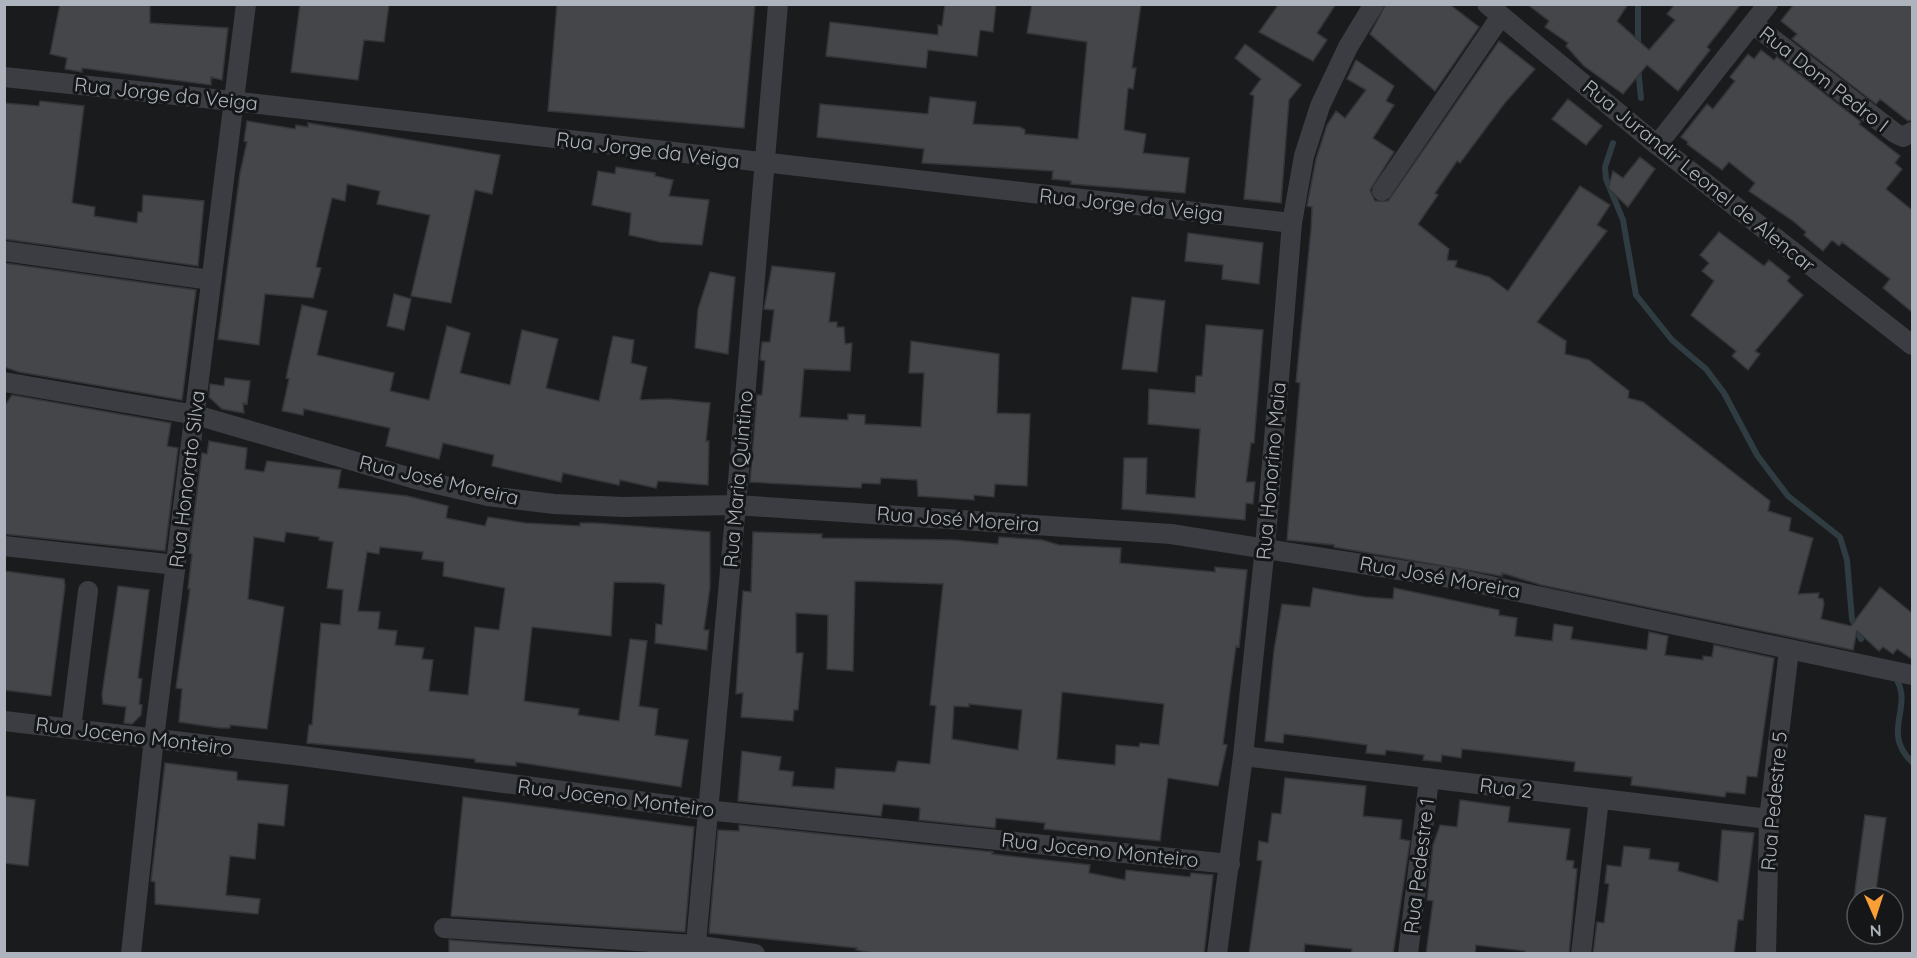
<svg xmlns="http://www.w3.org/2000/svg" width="1917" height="958" viewBox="0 0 1917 958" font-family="Quicksand,sans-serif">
	<rect width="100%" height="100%" fill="#1a1b1d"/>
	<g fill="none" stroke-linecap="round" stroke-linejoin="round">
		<path stroke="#2f3c42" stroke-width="6" d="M1638,4V46
			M1638,68L1641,98
			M1613,143L1605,167L1606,179L1623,220L1636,295L1672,340L1706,369L1724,393L1757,455L1788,496L1840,537L1847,560L1852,619L1861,639
			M1895,677C1915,706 1880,732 1912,762"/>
	</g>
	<path fill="#44464a" stroke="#343539" stroke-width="1.5" fill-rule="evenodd" d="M60,4H150V23L228,28L222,80L211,77V85L82,68V72L65,69L67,58L50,54Z
		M300,4H389L384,42L364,40L358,80L291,72Z
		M557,4H755L744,128L548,111Z
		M945,4H996L993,32L980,30L977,56L928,50L926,68L826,56L830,22L938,35V25L942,26Z
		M1032,4H1141L1132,68H1136L1133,89L1128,88L1124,130L1146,134L1143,153L1189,158L1185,193L1071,184V181L1052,179L1053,171L922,163L924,149L817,137L820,104L928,114L930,97L976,102L973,124L1020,127L1025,130V134L1078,139L1087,42L1027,33Z
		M1279,4H1336L1317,33L1327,40L1313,61L1259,32Z
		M1386,4H1449L1479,27L1435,91L1370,34Z
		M1527,4H1628L1617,21L1649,50L1675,20L1667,14L1675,4H1741L1707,47L1710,50L1678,91L1647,65L1623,94L1584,66L1566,46L1568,43L1545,27L1549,21Z
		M1794,4H1912V120L1908,121L1880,99L1876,104L1792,39L1797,34L1781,21Z
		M1499,41L1535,69L1504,104L1460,163L1457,161L1435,193L1438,195L1418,224L1449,249L1447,260L1457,261L1455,267L1489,277L1508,291L1580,186L1610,205L1597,225L1607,231L1537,322L1566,341L1565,354L1589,360L1629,391L1628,398L1643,402L1770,501L1768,511L1791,518L1789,531L1813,538L1798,594L1819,593L1818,598L1823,599L1824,604L1821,619L1851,626L1880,587L1912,613V659L1897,649L1893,654L1883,647L1879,651L1857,631L1853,650L1541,585L1502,573V576L1334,547V545L1287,540L1300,383L1296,382L1311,229L1312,207L1307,206L1316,159L1327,125L1336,111L1345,118L1366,90L1347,79L1356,60L1394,86L1386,101L1394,105L1373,138L1394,152L1370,190L1375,201H1388Z
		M1245,44L1301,85L1289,100L1281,203L1244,199L1254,96L1250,94L1261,79L1235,58Z
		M1761,50L1774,60L1777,57L1861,122L1859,124L1900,156L1895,163L1902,169L1886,189L1912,210V312L1883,288L1890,279L1842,242L1839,246L1832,240L1823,251L1804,235L1806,232L1793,221L1749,191L1755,183L1729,162L1722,170L1687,144L1688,142L1681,137L1707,104L1713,109L1735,81L1730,77L1748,54L1754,59Z
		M1568,99L1602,126L1586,145L1552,119Z
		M40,101L84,106L72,203L95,207L94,216L137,223L138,212H142L143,195L204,201L198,266L4,239V103L39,106Z
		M247,121L295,129L296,125L308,127V123L500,155L492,194L475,190L451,303L411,296L430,215L377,204L380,191L347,184L345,201L332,198L316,267L321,268L313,298L265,294L259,345L218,339L240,173L247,142L244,141Z
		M1640,157L1655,169L1628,207L1608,188L1613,171L1623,178Z
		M616,167L655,173V176L673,180L669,196L709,200L702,245L660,242L629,235L631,213L592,205L598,171L615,174Z
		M1719,232L1764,266L1769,260L1790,277L1787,281L1803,295L1755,351L1760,354L1748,370L1732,356L1736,351L1691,315L1714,281L1702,271L1709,263L1700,255Z
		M1188,233L1263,243L1259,284L1222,279L1223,265L1185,261Z
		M4,263L196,290L182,400L19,372L4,367Z
		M772,266L835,273L829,322H837V327H844L845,344L852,343L850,371L804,369L800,417L848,420V414L865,415V424L921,427L924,373H909L911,341L999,354L997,413L1030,414L1027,486L995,484L994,497L974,495V500L918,496L917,480L881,478L880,484L862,483L861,488L750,482L757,395H762L765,361L760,360L762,342H770L774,310L764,309Z
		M710,272L735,277L728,354L695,348L698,309Z
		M394,294L411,299L404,330L387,326Z
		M1132,297L1165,301L1157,372L1122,369Z
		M302,305L327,311L317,355L394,373L390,391L429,400L447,326L470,333L460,373L510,385L522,330L558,339L546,388L599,401L613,336L634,340L631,363L647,367L640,400L668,399L710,403L706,441H709L708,485L658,481L656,488L620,480L619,485L563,473L561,482L492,466L494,455L443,443L439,459L386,446L390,428L304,409L303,415L282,411L289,379L286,378Z
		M1206,325L1263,330L1254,443H1251L1246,482H1255L1253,504L1246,503L1245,520L1122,509L1124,458H1147L1146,494L1195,498L1200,429L1148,424L1149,389L1195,393L1196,376H1202Z
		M225,378L250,381L247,404L243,403L244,413L222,409L209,397L210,384L224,386Z
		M12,395L171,423L167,446L178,448L165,551L4,534V407Z
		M209,441L247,448L245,469L264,472L267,461L341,470L338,488L407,496L448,506L446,518L485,526L488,517L525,523L580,526V523H595L710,532V587L704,630H709L707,650L655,643L656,624L662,625L665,585L660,583L614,582L611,636L532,627L524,701L579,709L578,715L619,721L630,639L647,641L639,706L658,709L655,735L688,740L681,787L516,762V766L475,762V759L307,743L309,725H312L321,623L340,625L343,590L327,588L333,542L319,540V537L286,532L284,542L254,537L250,578L248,599L284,607L267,729L230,725V728H220L179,722L182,689L176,688L190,589H188L192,554L189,553L202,453L207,454ZM380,547L423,552L422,559L444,562L443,576L505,588L499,630L475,627L468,695L429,691L433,660L422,659L424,648L395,645L397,631L378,629L380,612L358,611L367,552L379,554Z
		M753,532L822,534V538L954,540L998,544L999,537L1042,540L1059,545L1121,548L1120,563L1215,572V567L1247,570L1239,647L1236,646L1223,744L1227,745L1218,786L1168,778L1160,841L1044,829L1045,823L996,818L995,828L919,820L920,808L883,804L881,816L738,801L742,751L781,757L779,770L794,772L792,786L834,789L836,768L895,772L898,761L930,764L936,706L930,705L943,584L855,581L853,671L827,669L828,615L796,613V653H803L798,710H794L793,721L741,717L743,693L736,694L738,662L743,591L751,592ZM1062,692L1164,704L1159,745L1140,743L1139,747L1116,745L1115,765L1057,759ZM969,704L1022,710L1018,750L952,739L954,706L969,707Z
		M4,571L64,579L65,586L51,696L4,690Z
		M118,586L149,590L138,678L142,679L139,704L142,705L141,715L132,724L124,723L126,707L103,704L102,694Z
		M1313,588L1365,597L1393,599L1394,588L1499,610V615L1517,618L1515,636L1552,641L1554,624L1573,627L1571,639L1647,650L1649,632L1668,636L1665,655L1703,660V656L1712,657L1714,645L1774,658L1757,777L1747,776L1745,794L1726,792L1725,797L1631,785L1632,777L1574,771L1575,762L1491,752L1462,749L1461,758L1442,755L1441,762L1423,760L1424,755L1386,750L1385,755L1366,753L1367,745L1310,737L1284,734L1283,743L1265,741L1274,650L1282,604L1310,607Z
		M165,763L237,772V780L288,785L284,826L258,823L255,859L230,856L226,895L260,899L258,914L155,904V882L151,881Z
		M1285,778L1366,786L1363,816L1402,820L1400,839L1410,841L1393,954H1351L1352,949L1305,944L1304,954H1249L1262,861L1257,860L1259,841L1268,843L1272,813L1281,814Z
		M4,796L35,800L28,866L4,863Z
		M463,797L694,827L685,932L451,916Z
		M1460,800L1510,807L1508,822L1570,829L1566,860L1574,861L1573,868L1577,869L1569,954H1525V951L1476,945L1475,954H1426L1433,901L1427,900L1433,845L1440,825L1457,827Z
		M1865,815L1886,818L1877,883L1875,898H1854Z
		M739,825L993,852L992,854L1090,865L1089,873L1125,880L1126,870L1190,877L1191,873L1213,875L1204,954H878L856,950L857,948L709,933L718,830L739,831Z
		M1722,830L1754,833L1743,920H1738L1734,954H1593L1597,922L1604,923L1609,884L1605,883L1607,865L1621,867L1624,846L1650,849L1649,859L1679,863L1678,871L1718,882Z
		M449,940L643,954H449Z"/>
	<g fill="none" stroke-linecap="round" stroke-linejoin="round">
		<path stroke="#3b3d42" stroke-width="20" d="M1487,4L1657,145L1912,345
			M1753,24L1895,133L1903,137L1912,132
			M4,77L232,101L1292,223
			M1657,145L1768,4
			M1382,191L1501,16
			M4,251L211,280
			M4,382L196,415L415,479L488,496L554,504L623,507L736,505L1171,534L1457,579L1912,675
			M4,546L176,565
			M4,721L302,756L706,810L1230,864
			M71,729L88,591
			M1243,756L1769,819
			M444,928L695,945L755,954
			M131,954L154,738L246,4
			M695,954L736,505L778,4
			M1217,954L1243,756L1265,547L1292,223L1304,156L1320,106L1348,47L1374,4
			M1408,954L1429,779
			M1581,954L1599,799
			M1766,954L1769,819L1789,650"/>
	</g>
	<g text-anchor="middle" stroke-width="6" stroke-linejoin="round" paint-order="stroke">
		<g font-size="20" fill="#adb4bd" stroke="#151618">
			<text transform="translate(1824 79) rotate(38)" y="7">Rua Dom Pedro I</text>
			<text transform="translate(166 94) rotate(6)" y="7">Rua Jorge da Veiga</text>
			<text transform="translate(648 150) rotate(7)" y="7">Rua Jorge da Veiga</text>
			<text transform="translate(1699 176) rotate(39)" y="7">Rua Jurandir Leonel de Alencar</text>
			<text transform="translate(1131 205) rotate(6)" y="7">Rua Jorge da Veiga</text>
			<text transform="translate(1271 471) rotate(-85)" y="7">Rua Honorino Maia</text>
			<text transform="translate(187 479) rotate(-83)" y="7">Rua Honorato Silva</text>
			<text transform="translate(738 479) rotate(-85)" y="7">Rua Maria Quintino</text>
			<text transform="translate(439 480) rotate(13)" y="7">Rua José Moreira</text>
			<text transform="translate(958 519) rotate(4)" y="7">Rua José Moreira</text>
			<text transform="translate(1440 577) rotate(10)" y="7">Rua José Moreira</text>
			<text transform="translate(134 736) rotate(7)" y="7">Rua Joceno Monteiro</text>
			<text transform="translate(1506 788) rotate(7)" y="7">Rua 2</text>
			<text transform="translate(616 798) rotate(7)" y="7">Rua Joceno Monteiro</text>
			<text transform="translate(1774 801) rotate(-85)" y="7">Rua Pedestre 5</text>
			<text transform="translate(1100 850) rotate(6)" y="7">Rua Joceno Monteiro</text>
			<text transform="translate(1419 866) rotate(-83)" y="7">Rua Pedestre 1</text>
		</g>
	</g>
	<rect width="1917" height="958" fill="none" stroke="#adb4bd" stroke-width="12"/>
	<g transform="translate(1875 916) rotate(177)"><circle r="28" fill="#151618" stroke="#52555a" stroke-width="1.5"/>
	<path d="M0-4.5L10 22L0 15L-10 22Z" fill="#f99f36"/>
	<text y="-9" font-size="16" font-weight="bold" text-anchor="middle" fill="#adb4bd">N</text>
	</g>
</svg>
